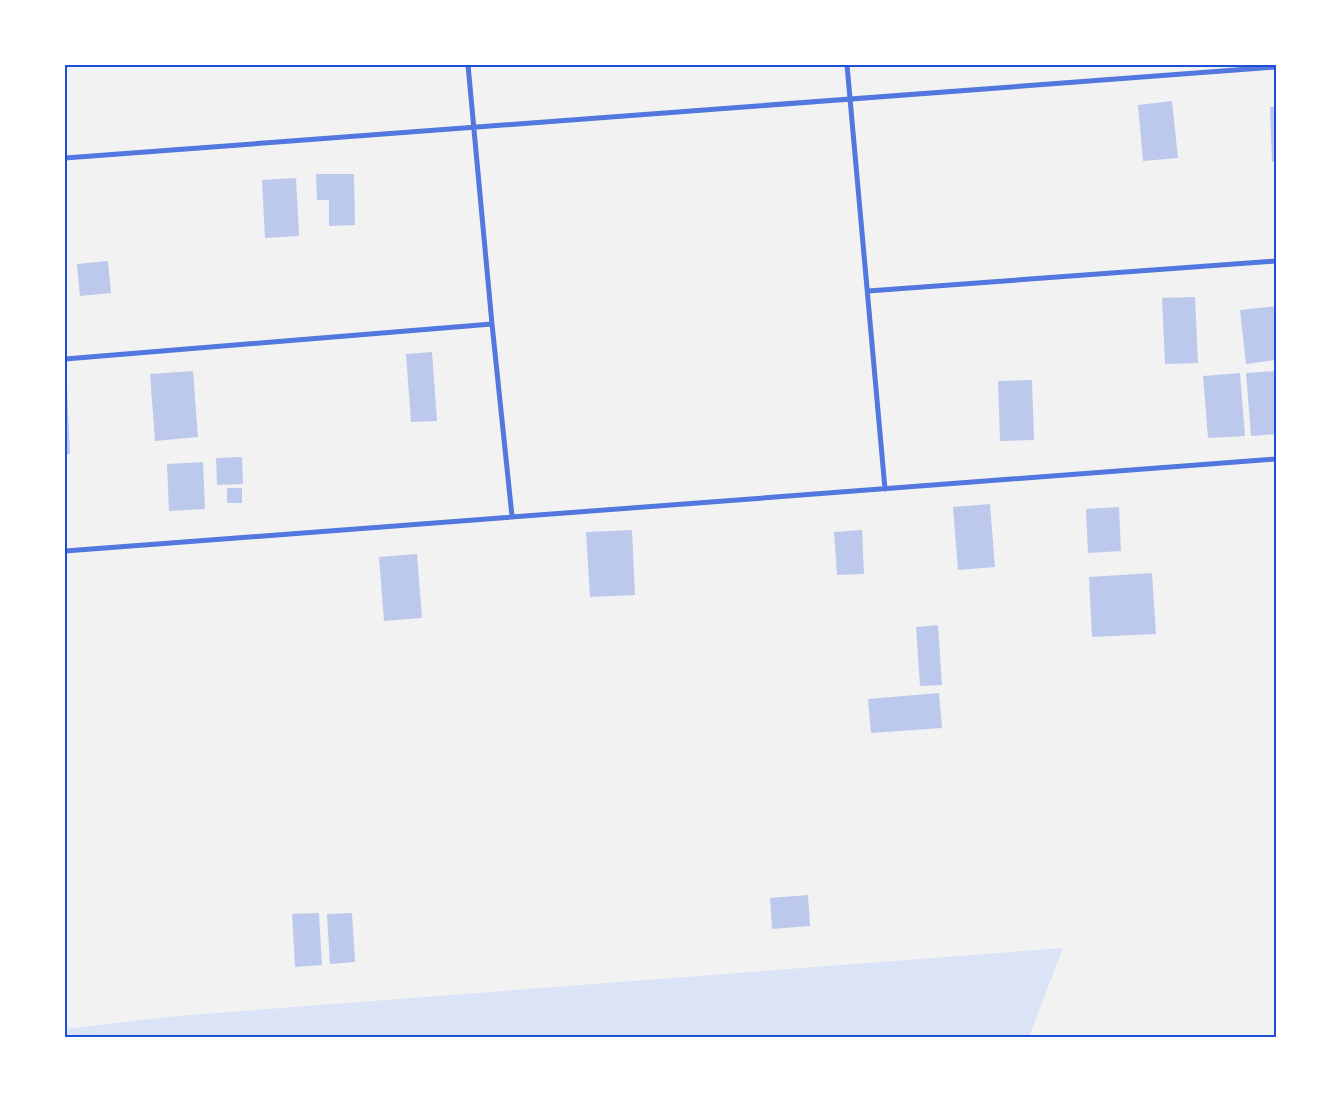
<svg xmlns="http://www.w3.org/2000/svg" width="1341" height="1102" viewBox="0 0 1341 1102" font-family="Cabin,sans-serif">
	<rect width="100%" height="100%" fill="#f2f2f2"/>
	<path fill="#dbe4f7" d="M1063,948L1029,1037H65V1029L177,1016Z"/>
	<path fill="#bdc9ec" d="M1172,101L1178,158L1143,161L1138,105Z
		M1270,107H1276V162H1272Z
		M316,174H354L355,225L329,226V200H317Z
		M296,178L299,236L265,238L262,180Z
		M108,261L111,293L80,296L77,264Z
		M1195,297L1198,363L1165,364L1162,298Z
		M1276,306V360L1246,364L1240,310Z
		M432,352L437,421L411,422L406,354Z
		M193,371L198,437L155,441L150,374Z
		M1276,371V434L1251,436L1246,373Z
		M1240,373L1245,436L1208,438L1203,376Z
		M1032,380L1034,440L1000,441L998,381Z
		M67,387L70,454H65V388Z
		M242,457L243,484L217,485L216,458Z
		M203,462L205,509L169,511L167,464Z
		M227,488H242V503H227Z
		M990,504L995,567L958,570L953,507Z
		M1119,507L1121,551L1088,553L1086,509Z
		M632,530L635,595L590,597L586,532Z
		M862,530L864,574L837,575L834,532Z
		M417,554L422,618L384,621L379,557Z
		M1152,573L1156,634L1092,637L1089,577Z
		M938,625L942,685L920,686L916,627Z
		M939,693L942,728L871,733L868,699Z
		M808,895L810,926L772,929L770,898Z
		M319,913L322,965L295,967L292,914Z
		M352,913L355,962L330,964L327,914Z"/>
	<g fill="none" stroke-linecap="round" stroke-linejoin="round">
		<path stroke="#5277de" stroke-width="5" d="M468,65L492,324L512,516
			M847,65L885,489
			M65,158L1276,67
			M868,291L1276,261
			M65,359L492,324
			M65,551L1276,459"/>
	</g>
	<rect width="1341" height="1102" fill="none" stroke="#ffffff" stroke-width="132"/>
	<rect x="66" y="66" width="1209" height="970" fill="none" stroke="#1d4ed8" stroke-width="2"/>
</svg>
